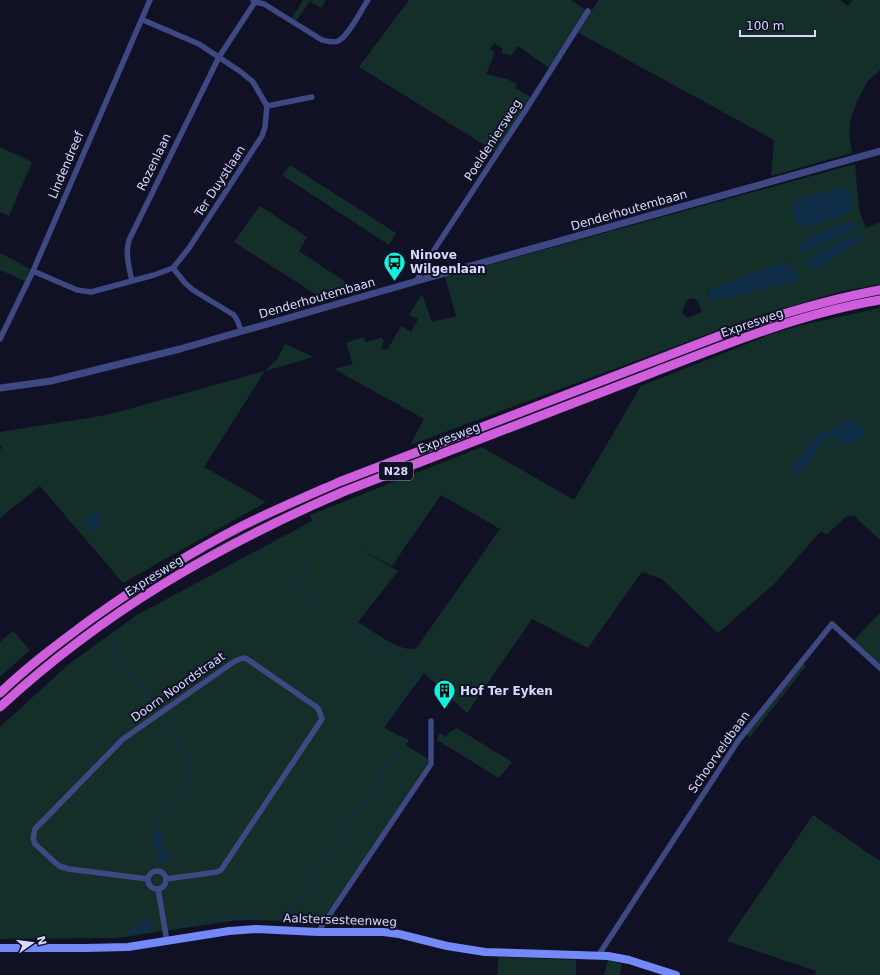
<svg xmlns="http://www.w3.org/2000/svg" width="880" height="975" viewBox="0 0 880 975" font-family="'DejaVu Sans',sans-serif">
	<rect width="100%" height="100%" fill="#111126"/>
	<path fill="#142f29" fill-rule="evenodd" d="M303,0H326L321,8L310,1L296,21L292,18Z
		M409,0H571L586,10L549,68L518,46L512,55L501,53L503,49L494,43L490,49L495,52L486,74L507,79L517,84L515,88L531,97L496,152L359,67Z
		M599,0H840L848,6L852,0H880V70L868,81L858,99L851,117L849,135L852,153L771,176L774,140L577,32Z
		M0,147L32,162L9,216L0,212Z
		M855,164L858,198L860,214L866,228L880,222V284L839,292L751,318L410,445L424,419L334,369L353,364L346,343L363,337L366,342L381,338L384,341L381,348L387,350L401,326L411,332L418,319L409,315L422,294L432,322L456,316L445,277ZM784,263L788,264L796,273L729,297L713,301L707,291L776,265ZM693,298L697,300L702,312L688,318L682,312L687,300Z
		M290,165L396,233L389,245L282,175Z
		M260,206L307,237L299,251L356,289L354,293L326,301L234,242Z
		M0,253L30,269L25,281L0,270Z
		M880,308V540L854,516H847L826,535L821,531L775,583L718,633L662,579L642,572L588,648L532,619L467,713L424,673L384,728L409,740L406,745L428,759L427,764L386,827L321,922L247,920L231,921L117,938L0,939V727L69,664L137,615L312,521L310,515L482,447L574,500L641,386L772,334L802,325ZM441,495L500,529L418,646C417,647 415,649 413,649C399,651 369,629 358,622L398,571L357,547L392,566Z
		M285,344L314,357L265,371L204,467L266,502L123,583L40,486L0,518V450L2,448L0,445V432L107,415L265,371L278,358Z
		M880,613V665L853,641Z
		M13,631L30,650L0,677V642Z
		M801,662L806,666L750,737L746,734Z
		M457,728L512,762L499,778L437,740L439,734H441L446,737L450,732Z
		M813,815L880,861V975H815L816,971L727,941Z
		M499,957L576,960V975H497Z
		M608,960L622,964L620,975H604Z"/>
	<path fill="#0f2d46" d="M840,188H847L851,191L852,211C842,220 814,224 800,228L798,227L792,210V203L794,201Z
		M850,222L856,223L857,226L856,229L802,253L799,251C800,249 799,244 801,241C803,236 842,225 850,222Z
		M857,234L860,235L861,240L814,271L807,264L808,259Z
		M784,263C791,265 796,271 797,278L795,282L713,301L707,290L776,265Z
		M851,419L860,426L864,434L861,439L844,445L833,435L828,436L800,473L794,474L791,469L815,436L832,430Z
		M99,514L102,515C101,525 95,536 85,528L84,522L89,516Z
		M156,828C165,837 165,839 163,851L170,856L166,862H158L152,834Z
		M146,917L155,927C149,935 137,933 128,934V930L132,929Z"/>
	<g fill="none" stroke-linecap="round" stroke-linejoin="round">
		<path stroke="#0f2d46" stroke-width="1.5" d="M309,561L295,583L296,588L418,673L384,724
			M111,644L157,710
			M162,716L193,766L176,795
			M157,821L171,802
			M288,915L402,745L395,740
			M224,919L262,916
			M177,926L220,919
			M570,961L572,975"/>
		<path stroke="#3e4882" stroke-width="5.5" d="M255,2L264,4L322,40C327,41 333,43 338,41C348,37 361,10 368,0
			M267,106L312,97
			M173,268L185,283L193,290L234,315L238,322L241,331
			M33,271L77,290L91,292L154,275L173,268L189,248L262,136L265,127L267,106L253,82L241,72L199,44L143,20
			M132,281C129,267 125,254 129,240L219,57L255,2L253,0
			M417,281L420,273L436,247L527,108L588,11
			M0,339L33,271L150,0
			M148 880a9 9 0 1 1 18 0a9 9 0 1 1-18 0Z
			M148,879L69,869L59,866L35,844L33,838L35,829L123,739L235,661L243,658L247,659L318,708L322,719L221,870L217,872L166,879
			M158,889L167,941
			M318,932L431,764V721
			M598,956L738,741L832,624L880,668"/>
		<path stroke="#3e4882" stroke-width="7" d="M0,388L51,381L180,349L417,281L880,151"/>
		<path stroke="#7489f8" stroke-width="8" d="M0,948H86L128,947L229,931L256,929L318,932H383L399,934L447,946L485,952L608,956L629,960L676,975"/>
		<path stroke="#ce5edc" stroke-width="9" d="M0,693C28,666 59,643 90,620C139,585 189,553 242,526C274,510 307,496 339,482L737,329C784,313 831,299 880,290
			M0,707C103,612 217,546 345,491C445,453 544,414 644,376C721,346 798,314 880,300"/>
	</g>
	<defs>
		<symbol id="bus-pin" viewBox="-11 -11 22 30"><path d="M0 17L-7.5 6A9.5 9.5 0 1 1 7.5 6Z" fill="#0ef2de" stroke="#111126"/><path d="M-5-6H5V4H4V6H2V4H-2V6H-4V4H-5ZM-3.5-4V0h7V-4ZM-3.5 1.2v1.5H-2V1.2ZM2 1.2v1.5H3.5V1.2Z" fill="#111"/></symbol>
		<symbol id="building-pin" viewBox="-11 -11 22 30"><path d="M0 17L-7.5 6A9.5 9.5 0 1 1 7.5 6Z" fill="#0ef2de" stroke="#111126"/><path d="M-4-6H4V6H1V3H-1V6H-4ZM-2.5-4.3h1.7v1.8h-1.7ZM.8-4.3h1.7v1.8H.8ZM-2.5-1h1.7V.8h-1.7ZM.8-1h1.7V.8H.8Z" fill="#111"/></symbol>
	</defs>
	<g fill-rule="evenodd">
		<use href="#bus-pin" x="382" y="250" width="25" height="34"/>
		<use href="#building-pin" x="432" y="678" width="25" height="34"/>
	</g>
	<g text-anchor="middle" stroke-width="4" stroke-linejoin="round" paint-order="stroke">
		<rect fill="#111126" stroke="#9c9ebc" stroke-width="1" x="379" y="462" width="34" height="18" rx="3"/>
		<g font-size="11" font-weight="bold" fill="#d7dafd">
			<text x="396" y="475">N28</text>
		</g>
		<g font-size="12" fill="#d7dafd" stroke="#111126">
			<text transform="translate(493 140) rotate(-57)" y="4">Poeldeniersweg</text>
			<text transform="translate(154 162) rotate(-64)" y="4">Rozenlaan</text>
			<text transform="translate(66 165) rotate(-67)" y="4">Lindendreef</text>
			<text transform="translate(220 181) rotate(-57)" y="4">Ter Duystlaan</text>
			<text transform="translate(629 210) rotate(-16)" y="4">Denderhoutembaan</text>
			<text transform="translate(317 298) rotate(-16)" y="4">Denderhoutembaan</text>
			<text transform="translate(752 323) rotate(-19)" y="4">Expresweg</text>
			<text transform="translate(449 438) rotate(-21)" y="4">Expresweg</text>
			<text transform="translate(154 576) rotate(-32)" y="4">Expresweg</text>
			<text transform="translate(178 687) rotate(-35)" y="4">Doorn Noordstraat</text>
			<text transform="translate(719 752) rotate(-55)" y="4">Schoorveldbaan</text>
			<text transform="translate(340 920) rotate(2)" y="4">Aalstersesteenweg</text>
		</g>
		<g font-size="12" font-weight="bold" fill="#d7dafd" stroke="#111126" text-anchor="start">
			<text x="410" y="259">Ninove<tspan x="410" dy="14">Wilgenlaan</tspan></text>
			<text x="460" y="695">Hof Ter Eyken</text>
		</g>
	</g>
	<g transform="translate(32 943) rotate(76)" stroke="#111126" stroke-width="3" paint-order="stroke">
	<path d="M0-3L7 15L0 10L-7 15Z" fill="#d7dafd"/>
	<text y="-6" font-size="11" font-weight="bold" text-anchor="middle" fill="#d7dafd">N</text>
	</g>
	<path d="M740 30v6h75v-6" fill="none" stroke="#d7dafd" stroke-width="2"/>
	<text x="746" y="30" font-size="12" fill="#d7dafd" stroke="#111126" stroke-width="3" paint-order="stroke">100 m</text>
</svg>
